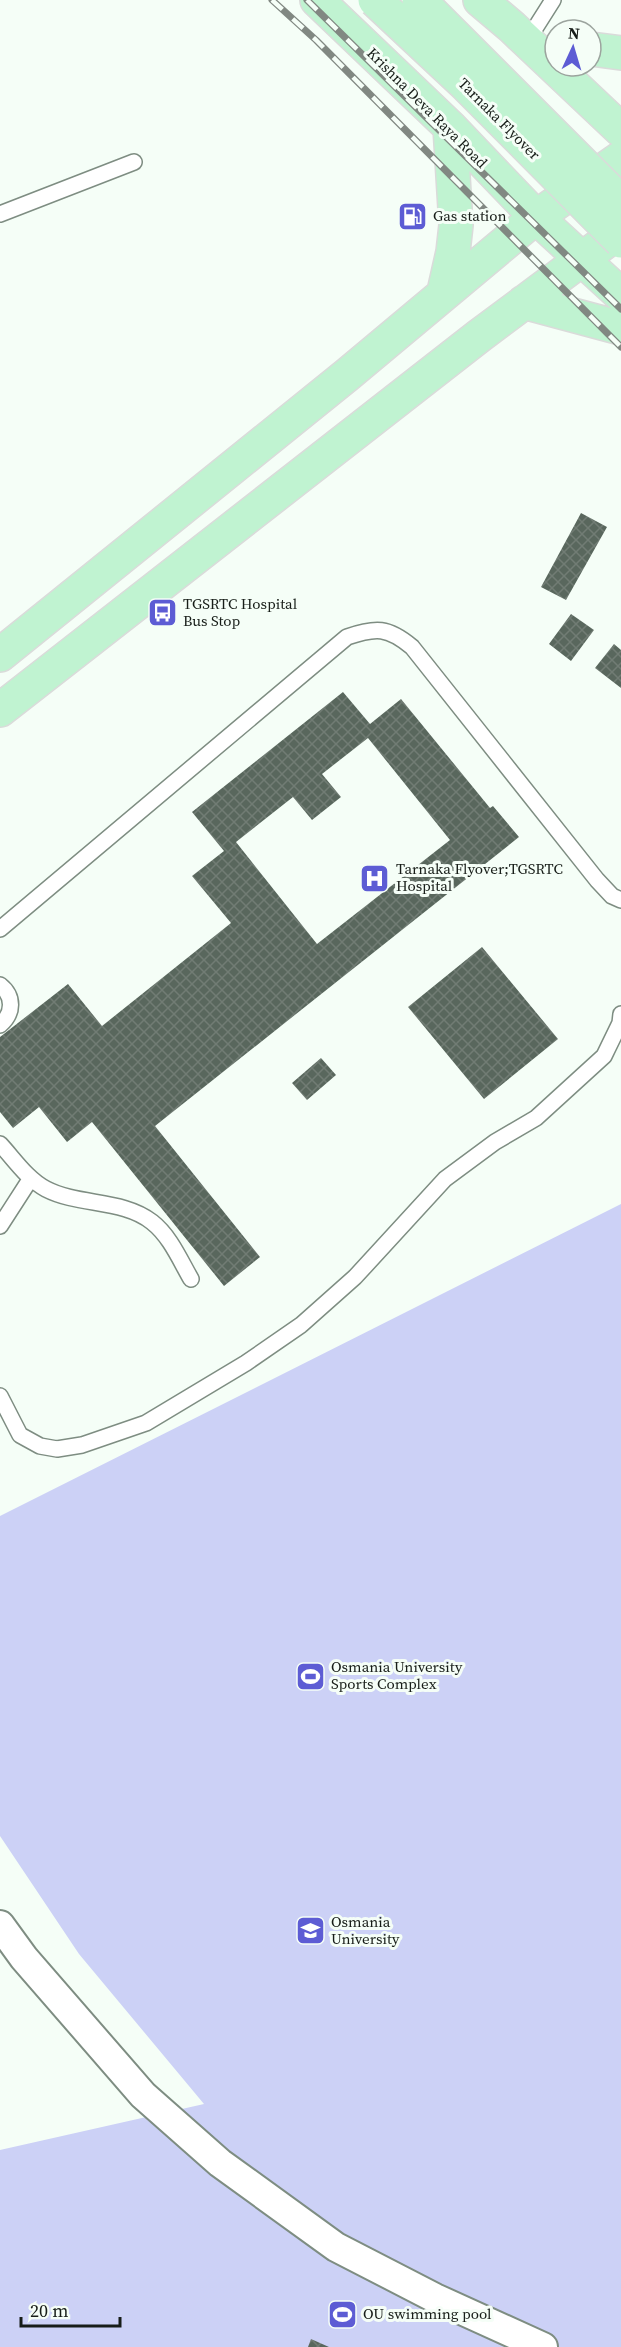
<svg xmlns="http://www.w3.org/2000/svg" width="621" height="2347" viewBox="0 0 621 2347" font-family="'Source Serif 4',serif">
	<defs>
		<pattern id="building-cross-hatch" width="8" height="8" patternUnits="userSpaceOnUse" patternTransform="scale(1.5)"><rect width="8" height="8" fill="#59675d"/><path d="M0 0l8 8M0 8l8-8" fill="none" stroke="#717c74"/></pattern>
	</defs>
	<rect width="100%" height="100%" fill="#f5fef7"/>
	<path fill="#ccd1f6" d="M621,1204V2347H0V2150L204,2104L79,1954L0,1836V1516Z"/>
	<path fill="url(#building-cross-hatch)" fill-rule="evenodd" d="M581,513L607,527L566,600L541,587Z
		M571,614L594,630L571,661L549,644Z
		M614,644L621,650V688L595,668Z
		M343,692L370,724L401,699L490,808L493,806L519,837L155,1126L260,1257L224,1286L92,1122L67,1142L39,1107L13,1128L0,1112V1037L68,984L102,1026L231,923L192,876L224,851L192,812ZM368,738L450,840L317,944L236,842L293,797L312,820L341,797L322,774Z
		M482,947L558,1039L484,1099L408,1007Z
		M321,1058L336,1075L307,1100L292,1083Z
		M311,2339L329,2347H308Z"/>
	<g fill="none" stroke-linecap="round" stroke-linejoin="round">
		<defs>
			<path id="service" d="M527,41L553,0
				M0,214L134,162
				M0,929L347,637C376,627 388,627 412,647L597,880L612,896L621,900
				M0,985C14,996 14,1013 0,1025
				M0,1144C14,1159 27,1179 46,1189C79,1206 123,1199 152,1222C170,1236 180,1260 191,1279
				M0,1226L31,1178
				M0,1396L20,1435L40,1446L57,1449L82,1445L146,1423L246,1363L301,1325L355,1277L445,1179L495,1142L536,1118L604,1056L620,1023L621,1014"/>
			<path id="minor" d="M0,1925L24,1958L143,2095L220,2163L336,2247L435,2298L543,2347"/>
			<path id="primary" d="M317,0L450,127L536,217L621,295
				M480,0L512,27L621,130
				M591,49L621,53
				M444,292L453,252L456,225L450,127
				M524,302L621,328
				M0,655L347,375L536,217L621,158
				M0,710L479,336L621,230"/>
		</defs>
		<use href="#service" stroke="#7e8d82" stroke-width="18"/>
		<use href="#minor" stroke="#7e8d82" stroke-width="32"/>
		<use href="#primary" stroke="#dadbda" stroke-width="36"/>
		<use href="#service" stroke="#fff" stroke-width="15"/>
		<use href="#minor" stroke="#fff" stroke-width="28"/>
		<use href="#primary" stroke="#c0f3d1" stroke-width="33"/>
		<defs>
			<path id="rail" d="M272,0L316,40L621,347
				M307,0L621,309"/>
		</defs>
		<use href="#rail" stroke="#818882" stroke-width="7"/>
		<use href="#rail" stroke="#f5fef7" stroke-width="4.5" stroke-dasharray="14" stroke-linecap="butt"/>
		<defs>
			<path id="primary-bridge" d="M375,0L465,84L621,241
				M419,0L621,202"/>
		</defs>
		<use href="#primary-bridge" stroke="#dadbda" stroke-width="36" stroke-linecap="butt"/>
		<use href="#primary-bridge" stroke="#c0f3d1" stroke-width="33"/>
	</g>
	<defs>
		<symbol id="fuel-square" viewBox="-11 -11 22 22"><rect x="-9" y="-9" width="18" height="18" rx="4" fill="#5d5cd4" stroke="#f5fef7"/><path d="M-5.5-6h7V0h2V4h1.3V-2.5L3-4.5l.8-.8L6-3V5H2.5V1h-1V6h-7ZM-4.2-4.7v3.2H.2V-4.7Z" fill="#fff"/></symbol>
		<symbol id="bus-square" viewBox="-11 -11 22 22"><rect x="-9" y="-9" width="18" height="18" rx="4" fill="#5d5cd4" stroke="#f5fef7"/><path d="M-5-6H5V4H4V6H2V4H-2V6H-4V4H-5ZM-3.5-4V0h7V-4ZM-3.5 1.2v1.5H-2V1.2ZM2 1.2v1.5H3.5V1.2Z" fill="#fff"/></symbol>
		<symbol id="hospital-square" viewBox="-11 -11 22 22"><rect x="-9" y="-9" width="18" height="18" rx="4" fill="#5d5cd4" stroke="#f5fef7"/><path d="M-5-5h3v3.5h4V-5h3V5h-3V1.5h-4V5h-3Z" fill="#fff"/></symbol>
		<symbol id="stadium-square" viewBox="-11 -11 22 22"><rect x="-9" y="-9" width="18" height="18" rx="4" fill="#5d5cd4" stroke="#f5fef7"/><path d="M0-5a6.5 5 0 1 0 0 10a6.5 5 0 1 0 0-10ZM-3.5-1.8h7v3.6h-7Z" fill="#fff"/></symbol>
		<symbol id="university-square" viewBox="-11 -11 22 22"><rect x="-9" y="-9" width="18" height="18" rx="4" fill="#5d5cd4" stroke="#f5fef7"/><path d="M0-5L7-2L0 1L-7-2ZM-4 1L0 2.5L4 1V4Q0 6-4 4Z" fill="#fff"/></symbol>
	</defs>
	<g fill-rule="evenodd">
		<use href="#fuel-square" x="396" y="200" width="33" height="33"/>
		<use href="#bus-square" x="146" y="596" width="33" height="33"/>
		<use href="#hospital-square" x="358" y="862" width="33" height="33"/>
		<use href="#stadium-square" x="294" y="1660" width="33" height="33"/>
		<use href="#university-square" x="294" y="1914" width="33" height="33"/>
		<use href="#stadium-square" x="326" y="2298" width="33" height="33"/>
	</g>
	<g text-anchor="middle" stroke-width="6" stroke-linejoin="round" paint-order="stroke">
		<g font-size="15" fill="#171d18" stroke="#f5fef7">
			<text transform="translate(427 108) rotate(45)" y="5">Krishna Deva Raya Road</text>
			<text transform="translate(499 119) rotate(45)" y="5">Tarnaka Flyover</text>
		</g>
		<g font-size="15" fill="#171d18" stroke="#f5fef7" text-anchor="start">
			<text x="433" y="221">Gas station</text>
			<text x="183" y="609">TGSRTC Hospital<tspan x="183" dy="17">Bus Stop</tspan></text>
			<text x="396" y="874">Tarnaka Flyover;TGSRTC<tspan x="396" dy="17">Hospital</tspan></text>
			<text x="331" y="1672">Osmania University<tspan x="331" dy="17">Sports Complex</tspan></text>
			<text x="331" y="1927">Osmania<tspan x="331" dy="17">University</tspan></text>
			<text x="363" y="2319">OU swimming pool</text>
		</g>
	</g>
	<g transform="translate(573 48) rotate(4)"><circle r="28" fill="#f5fef7" stroke="#9ca49e" stroke-width="1.5"/>
	<path d="M0-4.5L10 22L0 15L-10 22Z" fill="#5d5cd4"/>
	<text y="-9" font-size="16" font-weight="bold" text-anchor="middle" fill="#171d18">N</text>
	</g>
	<path d="M21 2317v9h99v-9" fill="none" stroke="#171d18" stroke-width="3"/>
	<text x="30" y="2317" font-size="18" fill="#171d18" stroke="#f5fef7" stroke-width="4.5" paint-order="stroke">20 m</text>
</svg>
